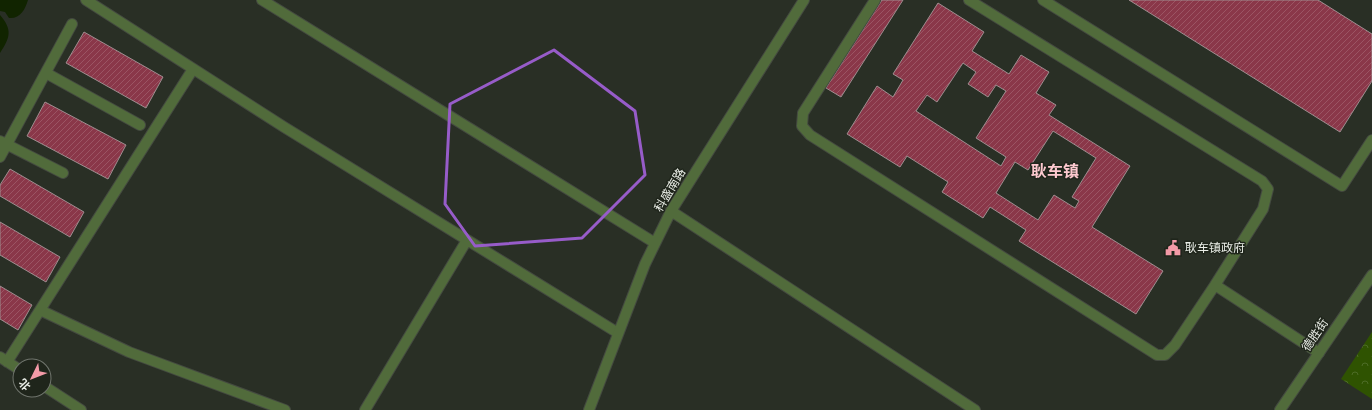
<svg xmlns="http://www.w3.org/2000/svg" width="1372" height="410" viewBox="0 0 1372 410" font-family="Literata,'Noto Sans SC',serif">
	<defs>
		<pattern id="park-crowns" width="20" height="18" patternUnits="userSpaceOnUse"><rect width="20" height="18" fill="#2f5301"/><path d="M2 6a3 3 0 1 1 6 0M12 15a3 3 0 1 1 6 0" fill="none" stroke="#4d6c26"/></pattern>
		<pattern id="building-hatch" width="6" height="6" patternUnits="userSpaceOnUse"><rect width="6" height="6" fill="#8a3749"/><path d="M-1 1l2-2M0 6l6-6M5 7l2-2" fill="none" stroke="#9b5463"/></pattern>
	</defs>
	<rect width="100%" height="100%" fill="#292f25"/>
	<path fill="url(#park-crowns)" d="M1372,332V399L1341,379Z"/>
	<path fill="#112400" d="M0,0H28C25,10 20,19 9,18L5,12L0,11Z
		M0,15C13,30 10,38 0,53Z"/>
	<path fill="url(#building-hatch)" stroke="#9e8d8f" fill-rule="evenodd" d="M882,0H903L841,97L826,88Z
		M1129,0H1318L1372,34V81L1340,132Z
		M938,3L984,32L972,51L1009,74L1021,55L1049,72L1036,93L1056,105L1049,115L1130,166L1092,227L1163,271L1136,314L1019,241L1026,230L990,207L983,218L942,192L948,182L907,156L900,167L847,134L877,86L893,97L903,80L893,74ZM963,63L976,72L968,84L988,97L996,85L1006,91L976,138L1006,157L1001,166L916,111L927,95L937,102ZM1053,131L1096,158L1072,197L1079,201L1075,208L1054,195L1038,220L996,193L1015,162L1028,170Z
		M84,32L163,77L146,108L66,63Z
		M45,102L126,145L108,179L27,136Z
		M10,169L84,212L70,237L0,196V185Z
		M0,222L60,257L46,282L0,255Z
		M0,286L32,305L18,330L0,319Z"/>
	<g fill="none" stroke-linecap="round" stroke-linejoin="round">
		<defs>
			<path id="service" d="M86,0L284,127L618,333
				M875,0L803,113L802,126L810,135L1157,355H1165L1175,345L1215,285
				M969,0L1262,181L1268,189L1263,209L1215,285L1319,353
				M1043,0L1342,186L1372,140
				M46,73L140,125
				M0,141L63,173
				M0,157L72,24
				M40,310L129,352L285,410
				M0,357L20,370
				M7,362L193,69
				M44,386L81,410
				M365,410L467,240"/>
			<path id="minor" d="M262,0L655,243
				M671,211L975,410
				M589,410L645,264L671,211L804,0"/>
			<path id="tertiary" d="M1280,410L1372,275"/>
		</defs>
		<use href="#service" stroke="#444a40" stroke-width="12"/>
		<use href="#minor" stroke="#444a40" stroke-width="12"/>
		<use href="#tertiary" stroke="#444a40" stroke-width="12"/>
		<use href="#service" stroke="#516b3b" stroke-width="10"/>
		<use href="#minor" stroke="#516b3b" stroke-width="10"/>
		<use href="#tertiary" stroke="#516b3b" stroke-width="10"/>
	</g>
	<path fill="none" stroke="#975cc9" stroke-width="3" stroke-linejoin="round" d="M554,50L635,111L645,175L582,238L475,246L445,204L450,104Z"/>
	<defs>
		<symbol id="civic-bare" viewBox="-9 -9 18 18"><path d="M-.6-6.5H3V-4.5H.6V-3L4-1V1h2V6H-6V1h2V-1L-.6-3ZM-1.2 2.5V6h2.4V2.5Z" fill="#f39aa7" stroke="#1f251b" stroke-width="2.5" paint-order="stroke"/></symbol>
	</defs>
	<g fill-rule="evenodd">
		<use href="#civic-bare" x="1162" y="237" width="22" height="22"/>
	</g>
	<g text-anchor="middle" stroke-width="3" stroke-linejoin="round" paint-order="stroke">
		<g font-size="12" fill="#eaeee7" stroke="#1f251b">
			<text transform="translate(670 190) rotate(-59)" y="4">科盛南路</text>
			<text transform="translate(1315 335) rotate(-56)" y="4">德胜街</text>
		</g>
		<g font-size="12" fill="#eaeee7" stroke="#1f251b" text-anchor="start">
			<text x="1185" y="252">耿车镇政府</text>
		</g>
		<g font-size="16" font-weight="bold" fill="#fdc9cf" stroke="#1f251b">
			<text x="1055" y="177">耿车镇</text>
		</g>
	</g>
	<g transform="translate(32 378) rotate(227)"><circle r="19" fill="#1f251b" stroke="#70756d"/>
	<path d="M0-3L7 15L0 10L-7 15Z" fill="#f39aa7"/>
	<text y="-6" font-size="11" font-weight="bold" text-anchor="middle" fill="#eaeee7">北</text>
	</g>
</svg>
